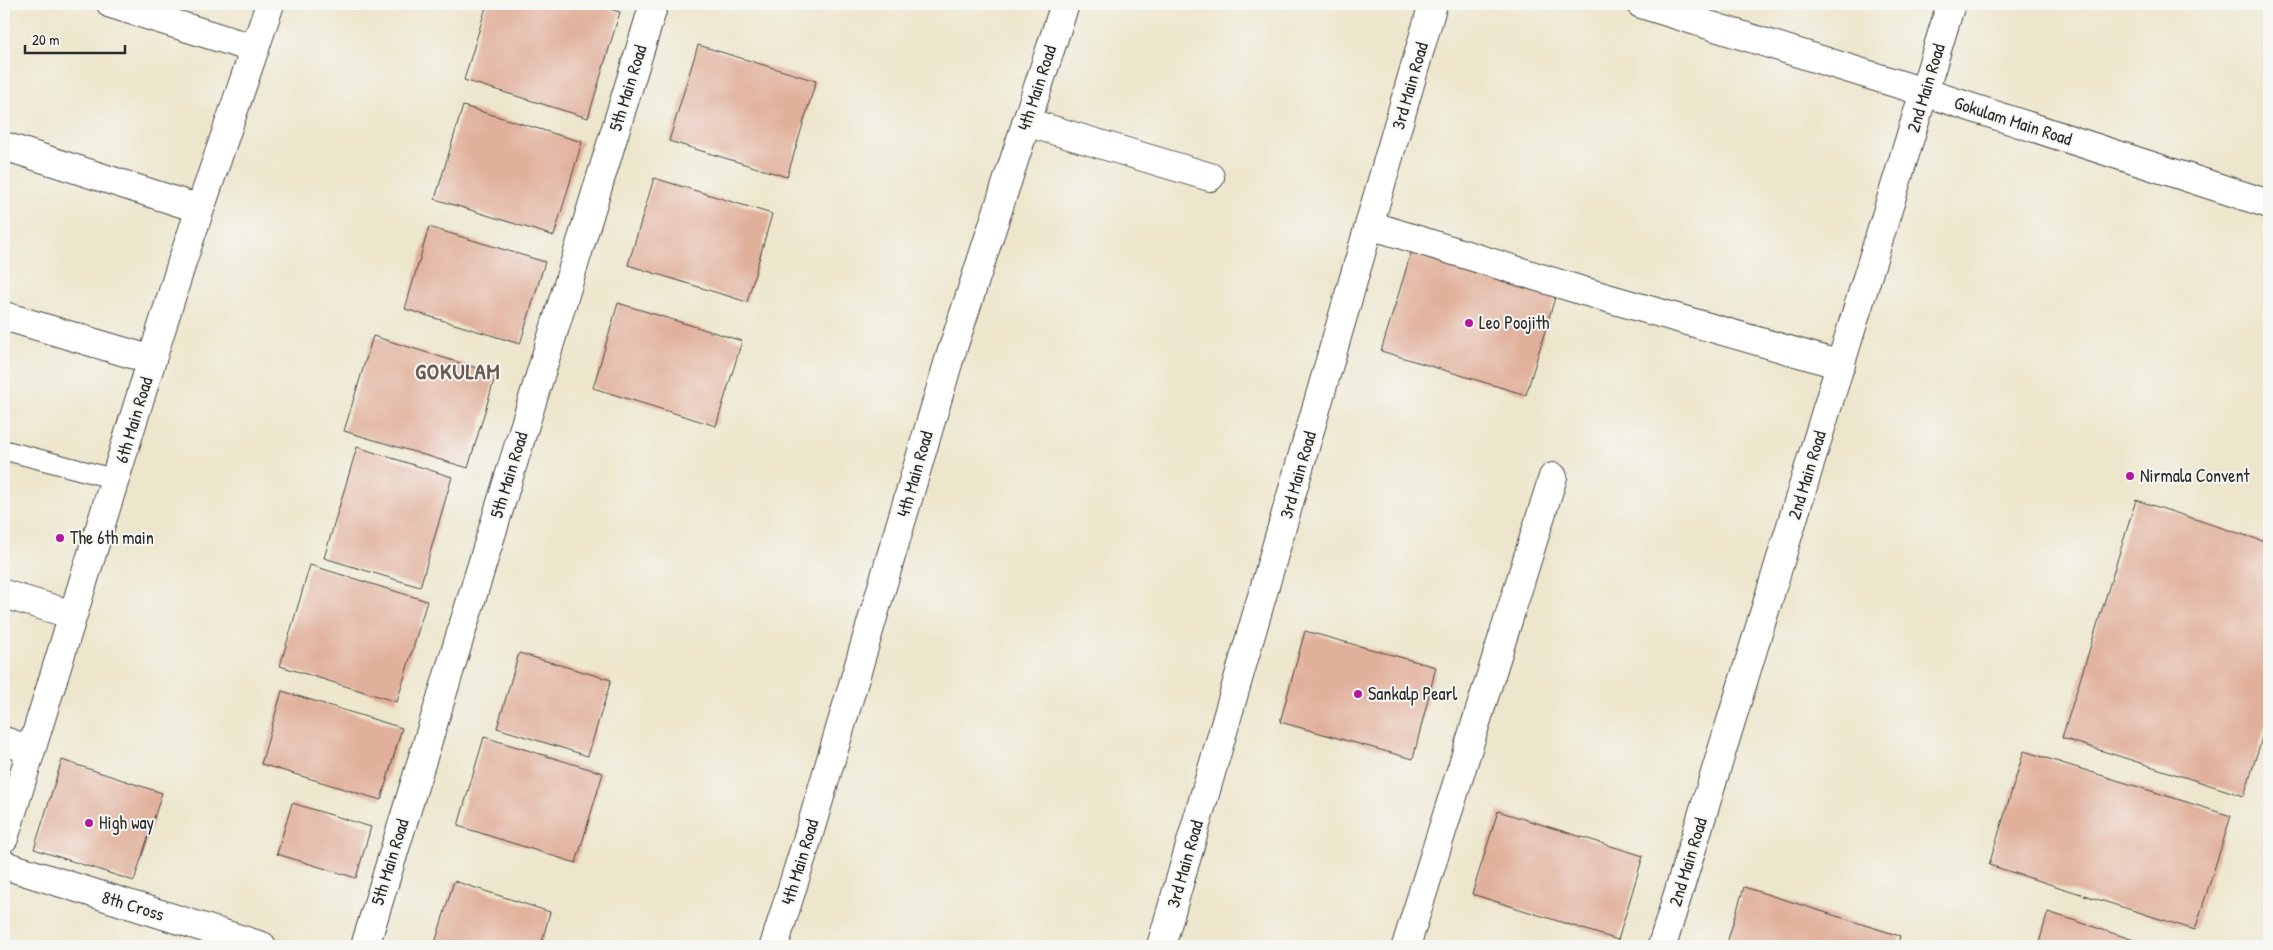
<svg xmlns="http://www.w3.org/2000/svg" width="2273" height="950" viewBox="0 0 2273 950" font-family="'Patrick Hand',sans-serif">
	<rect width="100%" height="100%" fill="#f6f6f2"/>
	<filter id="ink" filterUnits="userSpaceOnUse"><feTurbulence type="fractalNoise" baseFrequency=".02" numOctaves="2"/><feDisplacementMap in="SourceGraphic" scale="10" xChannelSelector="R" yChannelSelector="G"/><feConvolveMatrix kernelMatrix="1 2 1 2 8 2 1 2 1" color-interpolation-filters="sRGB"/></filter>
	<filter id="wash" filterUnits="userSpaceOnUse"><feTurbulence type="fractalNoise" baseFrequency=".0096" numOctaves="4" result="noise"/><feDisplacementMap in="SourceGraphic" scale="20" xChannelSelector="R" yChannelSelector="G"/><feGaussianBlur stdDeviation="1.12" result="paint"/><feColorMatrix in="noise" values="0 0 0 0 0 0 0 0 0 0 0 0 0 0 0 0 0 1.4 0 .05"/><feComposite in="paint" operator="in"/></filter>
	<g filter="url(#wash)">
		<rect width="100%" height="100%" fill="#ede6cc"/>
		<g id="blocks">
			<path fill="#e1b09b" d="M487,4H593L620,12L588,118L464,80Z
				M698,45L816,81L787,177L669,141Z
				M463,106L582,142L554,236L435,199Z
				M654,178L772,214L747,302L628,265Z
				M429,227L545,262L520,344L405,309Z
				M1412,250L1556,294L1526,395L1381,351Z
				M618,303L742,341L716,426L593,388Z
				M373,336L496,374L468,468L344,431Z
				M357,447L452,477L420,587L324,558Z
				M2136,500L2269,543V715L2244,796L2062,738Z
				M310,565L427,601L397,702L280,666Z
				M1305,631L1436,667L1413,759L1280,722Z
				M519,653L611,680L588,756L497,728Z
				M282,691L402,728L381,800L261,764Z
				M484,737L603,773L576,863L458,826Z
				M2024,751L2231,816L2195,930L1989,865Z
				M62,760L162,793L134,881L34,849Z
				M292,803L371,827L356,878L277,854Z
				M1498,811L1643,856L1618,940L1472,894Z
				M454,881L550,912L541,946H434Z
				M1744,887L1900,936L1897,946H1726Z
				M2048,912L2140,942L2139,946H2038Z"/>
		</g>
	</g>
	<g filter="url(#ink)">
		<use href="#blocks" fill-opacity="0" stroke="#484743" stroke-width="1"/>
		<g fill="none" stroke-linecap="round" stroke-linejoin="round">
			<defs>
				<path id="service" d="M4,450L115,479"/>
				<path id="minor" d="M111,4L255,49
					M1641,4L1924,92L2269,204
					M1026,122L1210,177
					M4,146L200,209
					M1370,225L1583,291L1841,365
					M4,316L152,360
					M4,594L73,615
					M4,741L31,750
					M4,838L183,259L270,4
					M4,865L262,946
					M365,946L654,4
					M774,946L808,837L949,360L1065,4
					M1161,946L1433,4
					M1406,946L1553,477
					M1662,946L1951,4"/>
			</defs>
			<use href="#service" stroke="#484743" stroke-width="21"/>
			<use href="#minor" stroke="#484743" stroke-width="30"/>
			<use href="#service" stroke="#fff" stroke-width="19"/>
			<use href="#minor" stroke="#fff" stroke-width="28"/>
		</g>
	</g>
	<g fill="#b5179e" stroke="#f6f6f2" stroke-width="2">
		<circle cx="1469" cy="323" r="5"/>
		<circle cx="2130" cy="476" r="5"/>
		<circle cx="60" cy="538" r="5"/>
		<circle cx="1358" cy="694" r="5"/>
		<circle cx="89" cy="823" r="5"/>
	</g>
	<g text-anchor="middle" stroke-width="4" stroke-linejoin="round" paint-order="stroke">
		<g font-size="18" fill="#2b2b2b" stroke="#f6f6f2">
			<text transform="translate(1410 86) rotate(-74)" y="6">3rd Main Road</text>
			<text transform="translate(628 88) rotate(-73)" y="6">5th Main Road</text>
			<text transform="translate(1037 88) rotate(-72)" y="6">4th Main Road</text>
			<text transform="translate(1926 88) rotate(-73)" y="6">2nd Main Road</text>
			<text transform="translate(2013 121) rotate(18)" y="6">Gokulam Main Road</text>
			<text transform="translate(134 420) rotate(-73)" y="6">6th Main Road</text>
			<text transform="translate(915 474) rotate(-74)" y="6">4th Main Road</text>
			<text transform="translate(509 475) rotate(-73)" y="6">5th Main Road</text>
			<text transform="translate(1298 475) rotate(-74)" y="6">3rd Main Road</text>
			<text transform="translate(1807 475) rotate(-73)" y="6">2nd Main Road</text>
			<text transform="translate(390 862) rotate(-73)" y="6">5th Main Road</text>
			<text transform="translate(800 862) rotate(-73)" y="6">4th Main Road</text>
			<text transform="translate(1688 862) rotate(-73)" y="6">2nd Main Road</text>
			<text transform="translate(1185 864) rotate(-74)" y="6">3rd Main Road</text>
			<text transform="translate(133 906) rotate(17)" y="6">8th Cross</text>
		</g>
		<g font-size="18" fill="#2b2b2b" stroke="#f6f6f2" text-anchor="start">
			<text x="1479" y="329">Leo Poojith</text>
			<text x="2140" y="482">Nirmala Convent</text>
			<text x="70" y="544">The 6th main</text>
			<text x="1368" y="700">Sankalp Pearl</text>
			<text x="99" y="829">High way</text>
		</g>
		<g font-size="22" font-weight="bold" letter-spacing="1" fill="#6b5a52" stroke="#f6f6f2">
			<text x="458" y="379">GOKULAM</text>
		</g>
	</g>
	<rect width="2273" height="950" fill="none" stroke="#f6f6f2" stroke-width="20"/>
	<path d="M25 45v8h100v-8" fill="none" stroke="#2b2b2b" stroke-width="2.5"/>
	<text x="32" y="45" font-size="15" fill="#2b2b2b" stroke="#f6f6f2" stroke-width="4" paint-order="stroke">20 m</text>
</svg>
